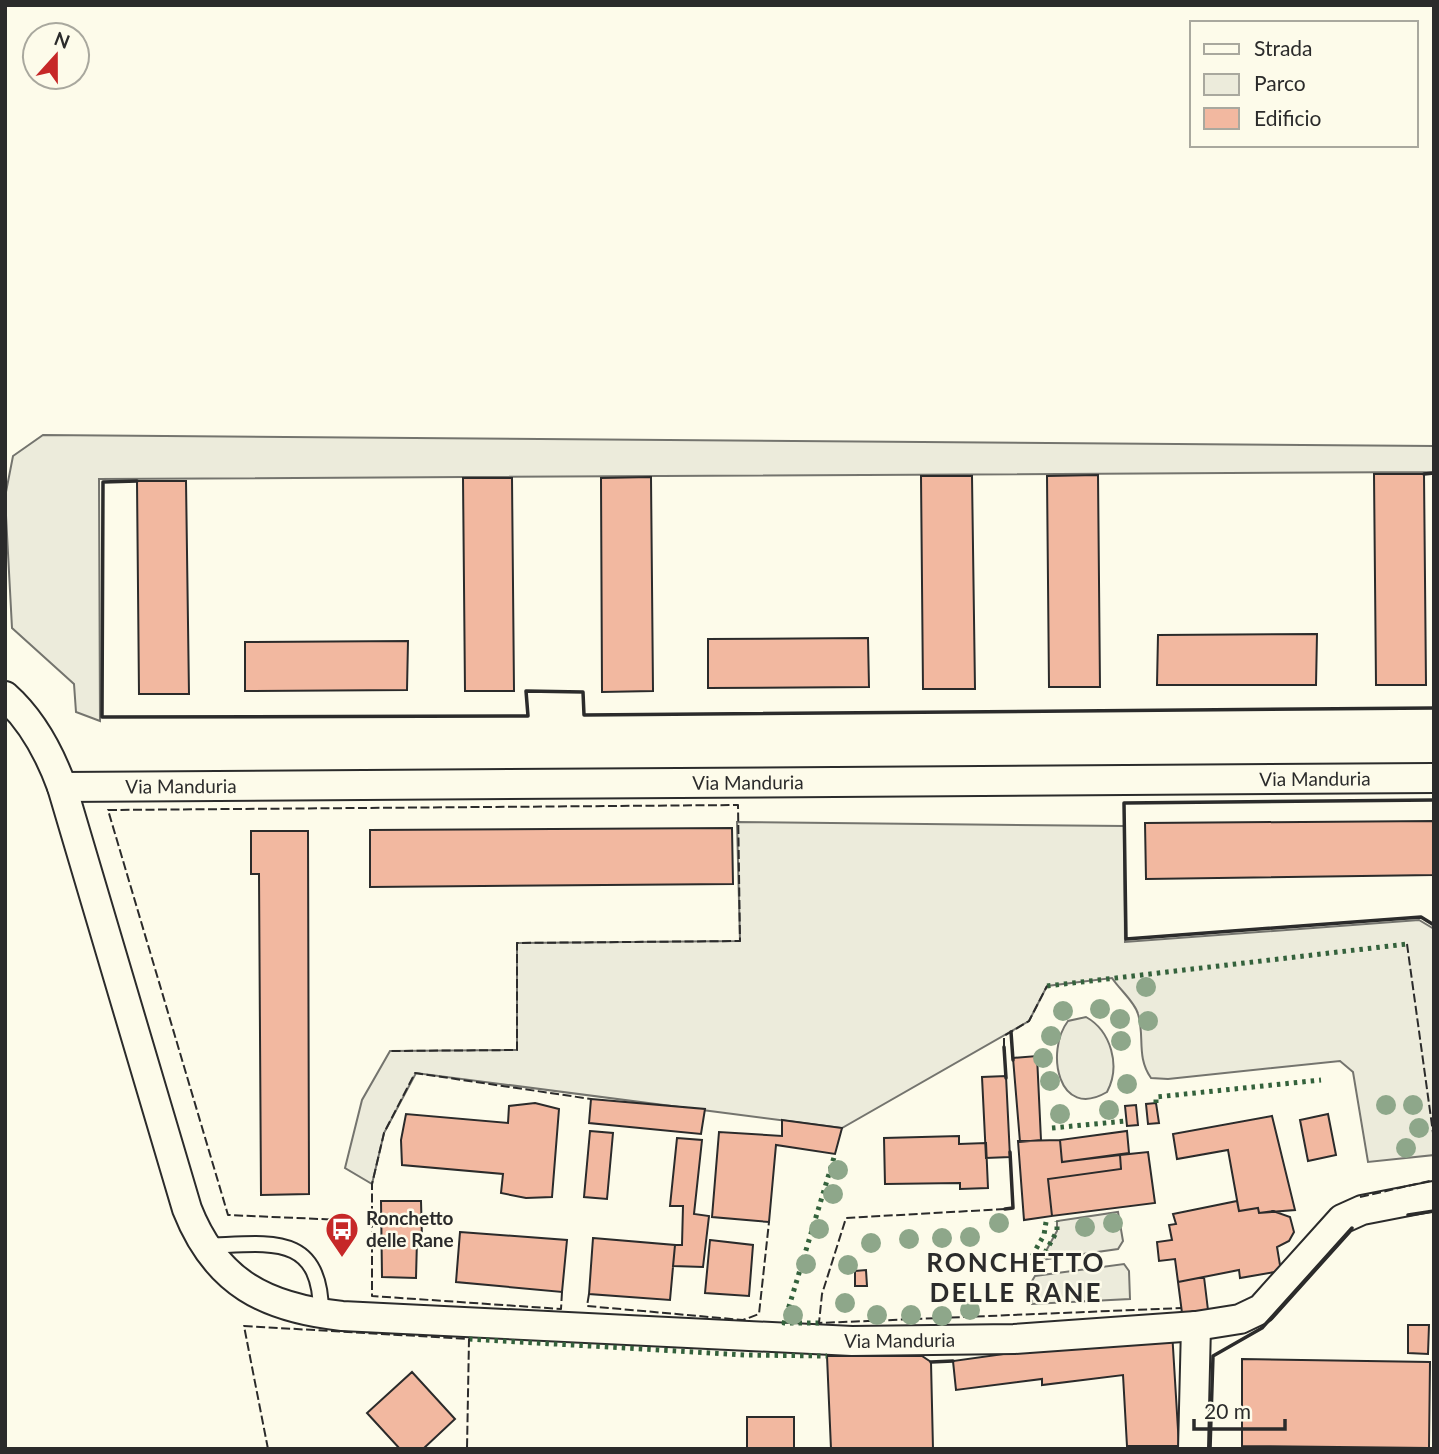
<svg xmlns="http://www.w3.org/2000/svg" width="1439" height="1454" viewBox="0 0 1439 1454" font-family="Lato,sans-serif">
	<rect width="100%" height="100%" fill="#fdfbea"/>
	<path fill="#ecebdb" stroke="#74746e" stroke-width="2" d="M43,435L1434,446V472L99,479L100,721L76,712L74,684L12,628L5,497L13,456Z
		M737,822L1124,826L1125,942L1419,920L1434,929V1155L1368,1162L1353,1072L1340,1061L1168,1079L1151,1078C1136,1057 1145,1036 1138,1014C1135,1002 1119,989 1112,978L1047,986L1029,1021L842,1128L416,1073L384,1133L372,1184L345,1168L362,1100L390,1051L517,1050V943L740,941Z
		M1086,1017C1111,1031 1121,1066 1107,1092C1058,1121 1045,1051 1068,1021Z
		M1118,1212L1123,1241L1118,1249L1041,1260L1057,1231V1221Z
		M1124,1264L1129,1271L1130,1299L1032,1304V1281L1035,1276Z"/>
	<path fill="#f2b8a0" stroke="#2b2b2b" stroke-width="2" d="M1374,474H1424L1426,685H1376Z
		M1098,475L1100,687H1049L1047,476Z
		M921,476H972L975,689H923Z
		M651,477L653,691L602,692L601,478Z
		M463,478H512L514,691H465Z
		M137,481H186L189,694H139Z
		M1317,634L1316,685H1157L1158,635Z
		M868,638L869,687L708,688V639Z
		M408,641L407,690L245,691V642Z
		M1433,821L1434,875L1146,879L1145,823Z
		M732,828L733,884L370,887V830Z
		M251,831H308L309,1194L261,1195L259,874H251Z
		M1037,1056L1041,1140L1020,1142L1013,1058Z
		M1006,1076L1010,1157L986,1158L982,1077Z
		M591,1099L705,1109L701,1134L589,1123Z
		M535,1103L559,1109L552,1197L526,1198L501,1193L503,1174L402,1165L401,1140L406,1114L508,1123L509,1106Z
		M1156,1103L1159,1123L1148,1124L1146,1104Z
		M1136,1105L1138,1125L1127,1126L1125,1106Z
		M1328,1114L1336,1155L1308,1161L1300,1120Z
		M1272,1116L1295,1210L1259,1213L1258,1208L1239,1211L1228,1150L1177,1159L1173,1134Z
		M782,1120L842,1128L835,1154L776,1145L769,1222L712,1217L719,1132L782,1136Z
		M590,1131L613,1133L607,1199L584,1197Z
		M1127,1131L1129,1153L1062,1162L1060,1140Z
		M959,1136V1144L986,1143L988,1188L960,1189V1183L885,1184L884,1138Z
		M677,1138L702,1140L694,1214L709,1216L703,1267L673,1266L675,1245H682L683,1206H670Z
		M1060,1140L1062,1162L1120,1155L1121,1169L1048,1179L1052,1216L1024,1220L1018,1141Z
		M1148,1152L1155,1203L1052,1216L1048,1179L1121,1169L1120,1155Z
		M381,1201H421L422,1239L417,1240L416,1278L382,1277Z
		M1237,1201L1239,1211L1258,1208L1259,1213L1273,1211L1290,1217L1294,1232L1289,1241L1277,1247L1281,1271L1240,1278L1239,1270L1178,1282L1175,1259L1159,1261L1157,1242L1172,1240L1169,1225L1176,1224L1173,1214Z
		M460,1232L567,1240L562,1292L456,1282Z
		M593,1238L675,1245L670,1300L589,1294Z
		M710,1240L753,1245L749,1296L705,1293Z
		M866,1270L867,1286H855V1271Z
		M1204,1277L1208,1310L1182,1313L1178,1282Z
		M1408,1325H1429L1428,1354L1408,1353Z
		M1172,1331L1179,1446H1127L1123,1375L1042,1385V1379L956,1390L953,1361Z
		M827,1356H922L931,1362L933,1449H831Z
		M1242,1359L1430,1362L1429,1448L1242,1446Z
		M412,1372L455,1419L423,1449H400L367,1413Z
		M747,1417H794V1449H747Z
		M1127,1446H1179L1178,1449H1127Z"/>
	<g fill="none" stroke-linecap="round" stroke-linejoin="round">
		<defs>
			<path id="service" d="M206,1246C268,1244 321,1231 321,1313"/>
			<g id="minor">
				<path id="s1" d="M5,696C32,720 50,754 62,787L187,1209C216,1283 266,1308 342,1316L852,1341L1014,1339L1196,1326L1240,1319L1261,1309L1342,1219L1362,1210L1434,1196"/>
				<path id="s2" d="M62,787L1434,778"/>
				<path d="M1193,1449L1196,1326"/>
			</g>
		</defs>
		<use href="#service" stroke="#2b2b2b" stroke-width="18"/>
		<use href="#minor" stroke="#2b2b2b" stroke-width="32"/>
		<use href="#service" stroke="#fdfbea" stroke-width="14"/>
		<use href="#minor" stroke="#fdfbea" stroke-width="28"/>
		<path stroke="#34623c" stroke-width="5" stroke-dasharray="3.5 5" stroke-linecap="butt" d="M1047,986L1407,944
			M1156,1103V1097L1321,1080
			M1052,1128L1126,1121
			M1032,1256L1044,1235L1046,1222
			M1041,1260L1057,1231V1221
			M819,1323H784L835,1154
			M469,1339L745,1355L827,1356"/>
		<path stroke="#2b2b2b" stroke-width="2" stroke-dasharray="9 3.5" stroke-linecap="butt" d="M1407,944L1434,1140
			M1004,1047V1036L1029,1021L1047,986
			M1360,1197L1434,1180
			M1005,1209L846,1218L822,1294L819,1323L1182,1308
			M343,1220L228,1215L108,810L738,805L740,941L517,943V1050L390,1051
			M562,1292L561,1309L372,1296V1184L384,1133L415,1073L591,1099
			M589,1294L587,1306L743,1320L759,1314L769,1222
			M268,1449L244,1326L469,1339L467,1449"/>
		<path stroke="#2b2b2b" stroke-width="3.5" d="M1424,474L1434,473
			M137,481L103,482L102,717L528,716L526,691L583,692L584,715L1434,708
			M1434,800L1124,803L1126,939L1421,917L1434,925
			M1011,1032L1013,1060
			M1004,1047L1006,1078
			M1005,1209L1013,1208L1010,1152
			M1408,1215L1434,1211
			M931,1362L953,1361
			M1210,1449L1213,1356L1262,1328L1352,1228"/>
	</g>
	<g fill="#8ea78a">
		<circle cx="1146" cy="987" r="10"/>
		<circle cx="1100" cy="1009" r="10"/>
		<circle cx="1063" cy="1011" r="10"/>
		<circle cx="1120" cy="1019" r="10"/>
		<circle cx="1148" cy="1021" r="10"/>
		<circle cx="1051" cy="1036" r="10"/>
		<circle cx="1121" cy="1041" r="10"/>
		<circle cx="1043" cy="1058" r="10"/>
		<circle cx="1050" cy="1081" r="10"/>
		<circle cx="1127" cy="1084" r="10"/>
		<circle cx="1386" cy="1105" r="10"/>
		<circle cx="1413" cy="1105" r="10"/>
		<circle cx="1109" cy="1110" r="10"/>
		<circle cx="1060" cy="1114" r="10"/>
		<circle cx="1419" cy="1128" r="10"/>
		<circle cx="1406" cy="1148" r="10"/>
		<circle cx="838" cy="1170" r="10"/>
		<circle cx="833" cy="1194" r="10"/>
		<circle cx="999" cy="1223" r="10"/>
		<circle cx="1113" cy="1223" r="10"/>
		<circle cx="1085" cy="1227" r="10"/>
		<circle cx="819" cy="1229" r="10"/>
		<circle cx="970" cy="1237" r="10"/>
		<circle cx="942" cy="1238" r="10"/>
		<circle cx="909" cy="1239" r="10"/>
		<circle cx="871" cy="1243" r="10"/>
		<circle cx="806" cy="1264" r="10"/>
		<circle cx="848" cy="1265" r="10"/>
		<circle cx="845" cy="1303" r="10"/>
		<circle cx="970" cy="1310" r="10"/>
		<circle cx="793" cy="1315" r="10"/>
		<circle cx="877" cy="1315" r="10"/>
		<circle cx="911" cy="1315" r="10"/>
		<circle cx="942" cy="1316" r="10"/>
	</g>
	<defs>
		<symbol id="bus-pin" viewBox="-11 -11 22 30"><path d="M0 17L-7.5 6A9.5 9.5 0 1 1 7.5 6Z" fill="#c62828" stroke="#fdfbea"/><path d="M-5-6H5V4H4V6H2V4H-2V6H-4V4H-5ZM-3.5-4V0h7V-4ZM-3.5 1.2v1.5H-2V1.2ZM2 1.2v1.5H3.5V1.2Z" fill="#fff"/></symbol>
	</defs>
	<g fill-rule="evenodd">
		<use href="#bus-pin" x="323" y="1210" width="38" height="52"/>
	</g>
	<g text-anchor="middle" stroke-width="5" stroke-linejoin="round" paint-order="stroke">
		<g font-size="19" fill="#2b2b2b" stroke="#fdfbea">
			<text dy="7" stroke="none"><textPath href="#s2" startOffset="1253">Via Manduria</textPath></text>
			<text dy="7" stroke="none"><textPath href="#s2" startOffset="686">Via Manduria</textPath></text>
			<text dy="7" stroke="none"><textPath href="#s2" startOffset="119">Via Manduria</textPath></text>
			<text dy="7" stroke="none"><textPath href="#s1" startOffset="1307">Via Manduria</textPath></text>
		</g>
		<g font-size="19" font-weight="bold" fill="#2b2b2b" stroke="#fdfbea" text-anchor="start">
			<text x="366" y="1225">Ronchetto<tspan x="366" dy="22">delle Rane</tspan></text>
		</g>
		<g font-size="26" font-weight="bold" letter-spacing="2" fill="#2b2b2b" stroke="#fdfbea">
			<text x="1016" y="1272">RONCHETTO<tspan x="1016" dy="30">DELLE RANE</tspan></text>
		</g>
	</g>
	<rect width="1439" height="1454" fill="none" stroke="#2b2b2b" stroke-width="14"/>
	<rect x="1190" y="21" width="228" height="126" fill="#fdfbea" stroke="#a9a89e" stroke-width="2"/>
	<rect x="1204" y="44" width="35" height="10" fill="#fdfbea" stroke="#a9a89e" stroke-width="2"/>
	<text x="1254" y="56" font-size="21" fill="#2b2b2b">Strada</text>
	<rect x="1204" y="74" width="35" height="21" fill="#ecebdb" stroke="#a9a89e" stroke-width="2"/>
	<text x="1254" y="91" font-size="21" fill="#2b2b2b">Parco</text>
	<rect x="1204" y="108" width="35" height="21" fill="#f2b8a0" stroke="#a9a89e" stroke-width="2"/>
	<text x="1254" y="126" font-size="21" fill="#2b2b2b">Edificio</text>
	<g transform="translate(56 56) rotate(21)"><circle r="33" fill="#fdfbea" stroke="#a9a89e" stroke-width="2"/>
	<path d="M0-5L12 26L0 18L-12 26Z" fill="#c62828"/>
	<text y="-10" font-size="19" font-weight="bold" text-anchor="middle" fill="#2b2b2b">N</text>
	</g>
	<path d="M1194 1419v10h91v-10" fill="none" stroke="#2b2b2b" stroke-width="3.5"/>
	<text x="1204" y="1419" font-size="21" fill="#2b2b2b" stroke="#fdfbea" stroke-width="5" paint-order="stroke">20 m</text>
</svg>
